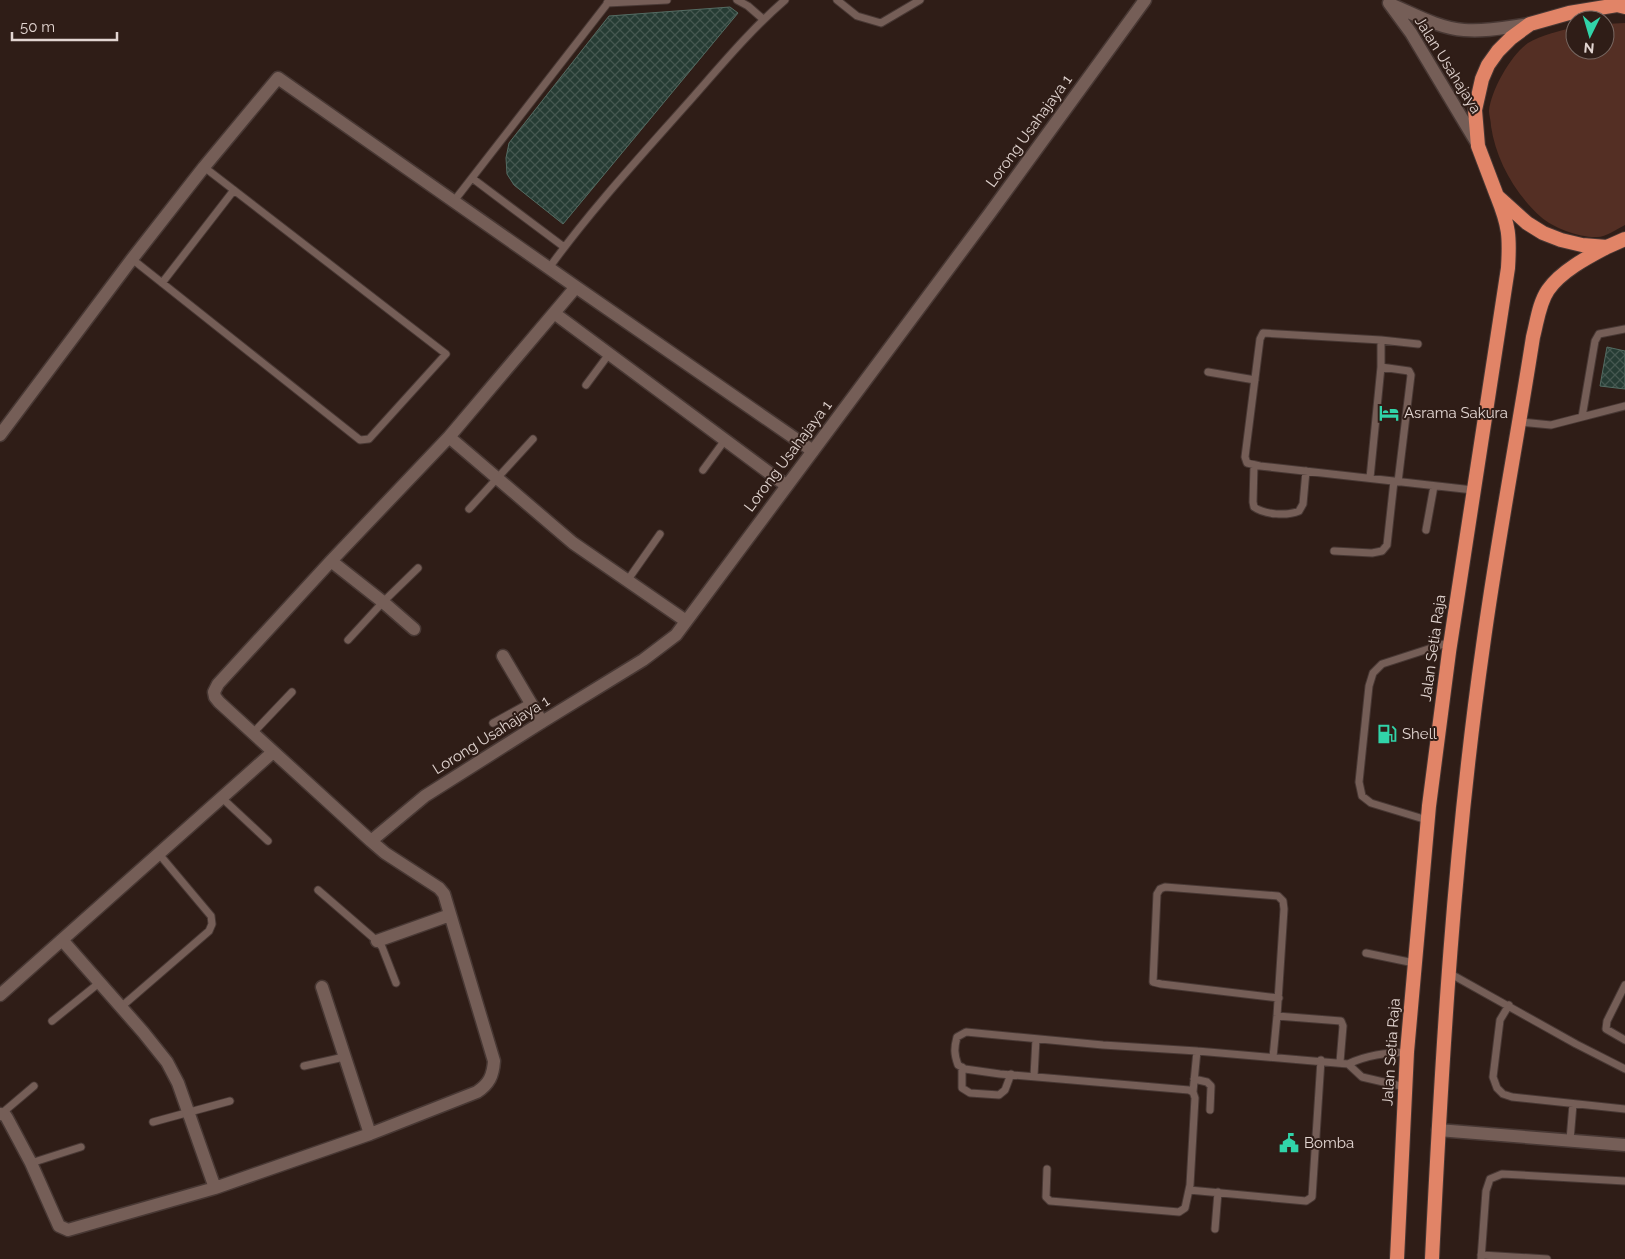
<svg xmlns="http://www.w3.org/2000/svg" width="1625" height="1259" viewBox="0 0 1625 1259" font-family="Raleway,sans-serif">
	<defs>
		<pattern id="building-cross-hatch" width="8" height="8" patternUnits="userSpaceOnUse" patternTransform="scale(1.25)"><rect width="8" height="8" fill="#263c34"/><path d="M0 0l8 8M0 8l8-8" fill="none" stroke="#455750"/></pattern>
	</defs>
	<rect width="100%" height="100%" fill="#2f1d17"/>
	<path fill="#542f24" d="M1625,23V225C1617,229 1606,237 1597,237C1581,238 1553,228 1541,217C1515,194 1496,160 1491,126C1491,121 1489,115 1489,111C1491,90 1511,55 1528,43C1541,35 1560,31 1575,27V50H1605V24Z"/>
	<path fill="url(#building-cross-hatch)" stroke="#546c63" d="M730,7L738,13L563,224L514,185L507,174L506,158L509,143L609,16Z
		M1607,347L1625,351V389L1600,386Z"/>
	<g fill="none" stroke-linecap="round" stroke-linejoin="round">
		<defs>
			<path id="service" d="M737,0L748,6L763,19
				M837,0L857,16L881,23L920,0
				M607,3L667,0
				M472,178L564,247
				M454,201L610,0
				M132,259L360,440L369,439L446,354L204,167
				M549,268C590,211 639,158 686,105C718,69 749,31 785,0
				M162,283L234,190
				M1625,329L1599,334L1595,341L1582,417L1625,406
				M1381,340L1418,344
				M1208,372L1255,380
				M586,385L609,354
				M1520,422L1551,425L1582,417
				M1254,465L1253,502L1254,507C1265,515 1287,516 1299,511L1303,504L1306,471
				M703,470L725,440
				M1370,478L1381,367
				M1398,482L1411,375L1409,371L1381,367V340L1263,333L1260,339L1245,457L1247,463L1260,466L1473,490
				M469,509L533,439
				M1426,530L1434,486
				M1334,551L1372,553L1382,551L1387,545L1394,481
				M627,581L660,534
				M348,640L383,602L418,568
				M493,723L531,702
				M253,733L292,692
				M222,798L268,841
				M1427,820L1371,803L1362,796L1359,782L1369,686L1373,673L1382,664L1450,642
				M318,890L377,941L382,947L396,983
				M1366,953L1414,963
				M1449,973L1576,1044L1625,1069
				M1625,985L1607,1021L1606,1029L1625,1040
				M1509,1005L1500,1020L1493,1077L1497,1088L1503,1094L1512,1097L1625,1109
				M121,1007L209,931L212,924L211,916L159,854
				M1277,1016L1341,1021L1343,1026L1340,1062
				M52,1021L99,983
				M1273,1057L1277,1016L1284,909L1283,901L1278,896L1165,887L1160,889L1157,894L1153,982L1161,984L1279,998
				M1348,1064L1362,1077L1405,1087
				M304,1066L344,1057
				M962,1067V1088L970,1093L999,1095L1005,1090L1011,1074
				M1034,1076L1036,1039
				M1194,1079L1207,1082L1211,1086L1210,1110
				M1193,1092L1197,1051
				M1,1114L34,1086
				M153,1122L230,1101
				M1570,1140L1573,1104
				M31,1163L81,1147
				M1047,1169L1046,1197L1050,1201L1179,1212L1185,1208L1190,1185L1195,1098L1193,1092L1189,1090L1000,1074L965,1069L958,1065C954,1054 954,1048 957,1037L966,1032L1103,1045L1197,1051L1348,1064C1367,1055 1385,1053 1407,1052
				M1189,1190L1306,1201L1312,1197L1321,1060
				M1215,1229L1218,1192
				M1481,1255L1547,1259
				M1481,1259L1486,1191L1490,1179L1502,1174L1625,1181"/>
			<path id="minor" d="M554,313L787,486
				M0,435L132,259L204,167L278,78L576,287L813,451
				M449,437L573,543L686,621
				M331,561L383,602L414,629
				M503,656L542,722
				M371,841L425,796L542,722L643,660L676,635L990,213L1145,0
				M63,941L143,1032L167,1062L178,1083L215,1188
				M377,941L450,915
				M322,987L370,1134
				M0,995L273,752
				M0,1114L5,1115L7,1118L31,1163L59,1226L68,1230L215,1188L370,1134L477,1092C489,1084 493,1076 494,1061L444,894L439,888L385,853L371,841L219,702L215,697L214,692L218,684L331,561L449,437L576,287
				M1438,1130L1625,1145"/>
			<path id="tertiary" d="M1389,3L1411,33L1478,145
				M1390,4C1414,14 1438,28 1464,30C1486,32 1508,27 1530,24"/>
			<path id="trunk" d="M1625,7L1617,5L1569,13L1530,24L1511,38L1498,51L1488,65L1482,79L1475,110L1478,146L1497,196L1527,223L1543,233L1561,240L1582,245L1607,247L1625,239
				M1397,1259L1407,1052L1429,806L1449,652L1508,268C1510,236 1509,226 1497,196
				M1432,1259C1442,1054 1454,849 1483,646C1497,543 1517,440 1533,337C1537,322 1539,303 1548,290C1561,271 1588,257 1607,247"/>
		</defs>
		<use href="#service" stroke="#483834" stroke-width="9"/>
		<use href="#minor" stroke="#483834" stroke-width="15"/>
		<use href="#tertiary" stroke="#483834" stroke-width="15"/>
		<use href="#trunk" stroke="#483834" stroke-width="16"/>
		<use href="#service" stroke="#755e57" stroke-width="7"/>
		<use href="#minor" stroke="#755e57" stroke-width="12"/>
		<use href="#tertiary" stroke="#755e57" stroke-width="12"/>
		<use href="#trunk" stroke="#e18467" stroke-width="14"/>
	</g>
	<defs>
		<symbol id="hotel-bare" viewBox="-9 -9 18 18"><path d="M-6-4.5h1.5V1H6V5H4.5V3h-9V5H-6ZM-4 0a1.8 1.8 0 1 1 3.6 0ZM.5 0V-2.5h3Q6-2.5 6 0Z" fill="#31d4a9" stroke="#2f1d17" stroke-width="2.5" paint-order="stroke"/></symbol>
		<symbol id="fuel-bare" viewBox="-9 -9 18 18"><path d="M-5.5-6h7V0h2V4h1.3V-2.5L3-4.5l.8-.8L6-3V5H2.5V1h-1V6h-7ZM-4.2-4.7v3.2H.2V-4.7Z" fill="#31d4a9" stroke="#2f1d17" stroke-width="2.5" paint-order="stroke"/></symbol>
		<symbol id="civic-bare" viewBox="-9 -9 18 18"><path d="M-.6-6.5H3V-4.5H.6V-3L4-1V1h2V6H-6V1h2V-1L-.6-3ZM-1.2 2.5V6h2.4V2.5Z" fill="#31d4a9" stroke="#2f1d17" stroke-width="2.5" paint-order="stroke"/></symbol>
	</defs>
	<g fill-rule="evenodd">
		<use href="#hotel-bare" x="1375" y="399" width="28" height="28"/>
		<use href="#fuel-bare" x="1373" y="720" width="28" height="28"/>
		<use href="#civic-bare" x="1275" y="1129" width="28" height="28"/>
	</g>
	<g text-anchor="middle" stroke-width="4" stroke-linejoin="round" paint-order="stroke">
		<g font-size="15" fill="#e2d5d1" stroke="#2f1d17">
			<text transform="translate(1448 65) rotate(58)" y="5">Jalan Usahajaya</text>
			<text transform="translate(1029 131) rotate(-54)" y="5">Lorong Usahajaya 1</text>
			<text transform="translate(788 456) rotate(-53)" y="5">Lorong Usahajaya 1</text>
			<text transform="translate(1433 648) rotate(-82)" y="5">Jalan Setia Raja</text>
			<text transform="translate(491 735) rotate(-32)" y="5">Lorong Usahajaya 1</text>
			<text transform="translate(1391 1052) rotate(-86)" y="5">Jalan Setia Raja</text>
		</g>
		<g font-size="15" fill="#e2d5d1" stroke="#2f1d17" text-anchor="start">
			<text x="1404" y="418">Asrama Sakura</text>
			<text x="1402" y="739">Shell</text>
			<text x="1304" y="1148">Bomba</text>
		</g>
	</g>
	<g transform="translate(1590 35) rotate(185)"><circle r="24" fill="#2f1d17" stroke="#776761"/>
	<path d="M0-4L9 19L0 12L-9 19Z" fill="#31d4a9"/>
	<text y="-8" font-size="14" font-weight="bold" text-anchor="middle" fill="#e2d5d1">N</text>
	</g>
	<path d="M12 32v8h105v-8" fill="none" stroke="#e2d5d1" stroke-width="2.5"/>
	<text x="20" y="32" font-size="15" fill="#e2d5d1" stroke="#2f1d17" stroke-width="4" paint-order="stroke">50 m</text>
</svg>
